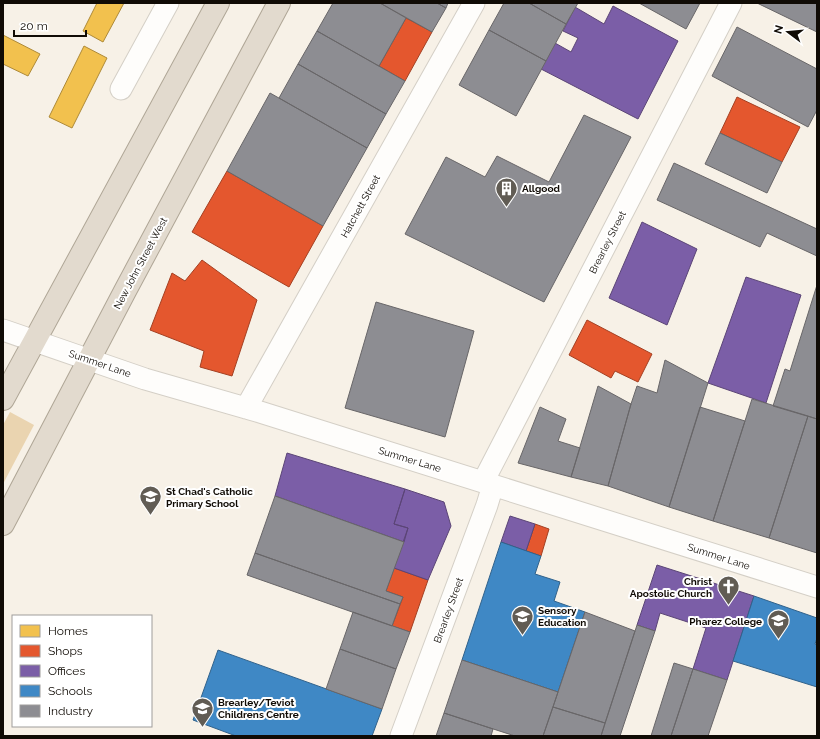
<svg xmlns="http://www.w3.org/2000/svg" width="820" height="739" viewBox="0 0 820 739" font-family="Raleway,sans-serif">
	<rect width="100%" height="100%" fill="#f7f1e7"/>
	<path fill="#ead4b0" d="M10,412L34,425L3,484V425Z"/>
	<path fill="#f2c14e" stroke="#ae8a38" d="M97,3H124L103,42L83,31Z
		M3,35L40,54L28,76L3,64Z
		M84,46L107,58L72,128L49,117Z"/>
	<path fill="#e4572e" stroke="#a44022" d="M406,18L432,32L405,81L379,66Z
		M737,97L800,127L782,162L720,133Z
		M227,171L323,226L289,287L192,232Z
		M202,260L257,300L232,376L200,367L204,351L150,330L172,273L185,281Z
		M587,320L652,354L638,382L615,371L611,378L569,355Z
		M535,524L549,529L541,556L526,551Z
		M394,568L428,580L410,632L392,626L403,597L386,591Z"/>
	<path fill="#7b5ea7" stroke="#5b4576" d="M613,6L678,41L638,119L541,69L555,43L571,52L578,38L563,31L575,7L604,24Z
		M642,222L697,249L667,325L609,298Z
		M746,277L801,295L766,403L708,383Z
		M287,453L405,489L394,524L408,528L404,542L275,496Z
		M405,489L444,502L451,526L428,580L394,568L408,528L394,524Z
		M510,516L535,524L526,551L501,542Z
		M657,565L754,596L727,680L693,669L706,628L660,613L655,631L637,625Z"/>
	<path fill="#3f88c5" stroke="#31628b" d="M501,542L541,556L535,574L560,582L554,601L585,612L558,692L462,660Z
		M754,596L817,618V638L815,644L817,645V687L733,661Z
		M218,650L382,709L372,736H236L193,720Z"/>
	<path fill="#8d8d92" stroke="#686668" d="M333,3H380L406,18L379,66L317,31Z
		M380,3H437L446,8L432,32Z
		M437,3H448L446,8Z
		M504,3H529L566,24L546,61L489,30Z
		M529,3H578L566,24Z
		M639,3H700L686,29Z
		M757,3H817V32Z
		M737,27L817,69V110L808,127L712,76Z
		M489,30L546,61L516,116L459,85Z
		M317,31L405,81L386,114L298,64Z
		M298,64L386,114L367,148L279,98Z
		M270,93L367,148L323,226L227,171Z
		M584,115L631,137L544,302L405,234L446,157L485,177L497,156L549,182Z
		M720,133L782,162L767,193L705,164Z
		M674,163L817,229V256L767,233L760,247L657,200Z
		M817,285V419L773,406L785,369L790,371Z
		M376,302L474,331L445,437L345,408Z
		M665,360L708,383L669,507L608,486L631,404L637,386L657,393Z
		M598,386L631,404L608,486L571,477Z
		M752,399L808,416L769,538L713,521Z
		M540,407L566,419L558,441L580,448L571,477L518,463Z
		M700,407L745,421L713,521L669,507Z
		M808,416L817,419V553L769,538Z
		M275,496L404,542L386,591L403,597L400,604L255,553Z
		M255,553L400,604L392,626L247,575Z
		M353,612L410,632L396,669L340,649Z
		M585,612L635,631L605,723L553,707Z
		M637,625L655,631L620,736H601Z
		M340,649L396,669L382,709L326,689Z
		M462,660L558,692L543,736H515L444,713Z
		M674,663L693,669L671,736H651Z
		M693,669L727,680L708,736H671Z
		M553,707L605,723L601,736H543Z
		M444,713L493,729L491,736H436Z"/>
	<g fill="none" stroke-linecap="round" stroke-linejoin="round">
		<defs>
			<path id="street" d="M121,89L168,3
				M3,330L145,379L260,412L817,587
				M246,408L474,3
				M483,482L731,3
				M401,736L487,505L493,485"/>
			<path id="highway" d="M3,399L218,3
				M3,524L125,291L279,3"/>
		</defs>
		<use href="#street" stroke="#d4cfc6" stroke-width="23"/>
		<use href="#highway" stroke="#afa696" stroke-width="24"/>
		<use href="#street" stroke="#fefdfb" stroke-width="21"/>
		<use href="#highway" stroke="#e2dace" stroke-width="22"/>
	</g>
	<defs>
		<symbol id="building-pin" viewBox="-11 -11 22 30"><path d="M0 17L-7.5 6A9.5 9.5 0 1 1 7.5 6Z" fill="#615c54" stroke="#fff"/><path d="M-4-6H4V6H1V3H-1V6H-4ZM-2.5-4.3h1.7v1.8h-1.7ZM.8-4.3h1.7v1.8H.8ZM-2.5-1h1.7V.8h-1.7ZM.8-1h1.7V.8H.8Z" fill="#fff"/></symbol>
		<symbol id="school-pin" viewBox="-11 -11 22 30"><path d="M0 17L-7.5 6A9.5 9.5 0 1 1 7.5 6Z" fill="#615c54" stroke="#fff"/><path d="M0-5L7-2L0 1L-7-2ZM-4 1L0 2.5L4 1V4Q0 6-4 4Z" fill="#fff"/></symbol>
		<symbol id="church-pin" viewBox="-11 -11 22 30"><path d="M0 17L-7.5 6A9.5 9.5 0 1 1 7.5 6Z" fill="#615c54" stroke="#fff"/><path d="M-1.2-6h2.4v3.5h3.3v2.4h-3.3V6h-2.4V-.1h-3.3v-2.4h3.3Z" fill="#fff"/></symbol>
		<symbol id="university-pin" viewBox="-11 -11 22 30"><path d="M0 17L-7.5 6A9.5 9.5 0 1 1 7.5 6Z" fill="#615c54" stroke="#fff"/><path d="M0-5L7-2L0 1L-7-2ZM-4 1L0 2.5L4 1V4Q0 6-4 4Z" fill="#fff"/></symbol>
	</defs>
	<g fill-rule="evenodd">
		<use href="#building-pin" x="494" y="176" width="25" height="34"/>
		<use href="#school-pin" x="138" y="484" width="25" height="34"/>
		<use href="#church-pin" x="716" y="574" width="25" height="34"/>
		<use href="#school-pin" x="510" y="604" width="25" height="34"/>
		<use href="#university-pin" x="766" y="608" width="25" height="34"/>
		<use href="#school-pin" x="190" y="696" width="25" height="34"/>
	</g>
	<g text-anchor="middle" stroke-width="4" stroke-linejoin="round" paint-order="stroke">
		<g font-size="10" font-weight="bold" fill="#100b05" stroke="#fff" text-anchor="start">
			<text x="522" y="192">Allgood</text>
			<text x="166" y="495">St Chad's Catholic<tspan x="166" dy="12">Primary School</tspan></text>
			<text x="712" y="585" text-anchor="end">Christ<tspan x="712" dy="12">Apostolic Church</tspan></text>
			<text x="538" y="614">Sensory<tspan x="538" dy="12">Education</tspan></text>
			<text x="762" y="625" text-anchor="end">Pharez College</text>
			<text x="218" y="706">Brearley/Teviot<tspan x="218" dy="12">Childrens Centre</tspan></text>
		</g>
		<g font-size="10" fill="#100b05" stroke="#fff">
			<text transform="translate(360 206) rotate(-61)" y="4">Hatchett Street</text>
			<text transform="translate(607 242) rotate(-63)" y="4">Brearley Street</text>
			<text transform="translate(140 263) rotate(-62)" y="4">New John Street West</text>
			<text transform="translate(100 363) rotate(19)" y="4">Summer Lane</text>
			<text transform="translate(410 459) rotate(17)" y="4">Summer Lane</text>
			<text transform="translate(719 556) rotate(18)" y="4">Summer Lane</text>
			<text transform="translate(448 610) rotate(-70)" y="4">Brearley Street</text>
		</g>
	</g>
	<rect width="820" height="739" fill="none" stroke="#100b05" stroke-width="8"/>
	<rect x="12" y="615" width="140" height="112" fill="#ffffff" stroke="#9f9d9b"/>
	<rect x="20" y="625" width="20" height="12" fill="#f2c14e" stroke="#9f9d9b"/>
	<text x="48" y="635" font-size="12" fill="#100b05">Homes</text>
	<rect x="20" y="645" width="20" height="12" fill="#e4572e" stroke="#9f9d9b"/>
	<text x="48" y="655" font-size="12" fill="#100b05">Shops</text>
	<rect x="20" y="665" width="20" height="12" fill="#7b5ea7" stroke="#9f9d9b"/>
	<text x="48" y="675" font-size="12" fill="#100b05">Offices</text>
	<rect x="20" y="685" width="20" height="12" fill="#3f88c5" stroke="#9f9d9b"/>
	<text x="48" y="695" font-size="12" fill="#100b05">Schools</text>
	<rect x="20" y="705" width="20" height="12" fill="#8d8d92" stroke="#9f9d9b"/>
	<text x="48" y="715" font-size="12" fill="#100b05">Industry</text>
	<g transform="translate(788 32) rotate(286)" stroke="#ffffff" stroke-width="3" paint-order="stroke">
	<path d="M0-3L7 15L0 10L-7 15Z" fill="#100b05"/>
	<text y="-6" font-size="11" font-weight="bold" text-anchor="middle" fill="#100b05">N</text>
	</g>
	<path d="M14 30v6h72v-6" fill="none" stroke="#100b05" stroke-width="2"/>
	<text x="20" y="30" font-size="12" fill="#100b05" stroke="#ffffff" stroke-width="3" paint-order="stroke">20 m</text>
</svg>
